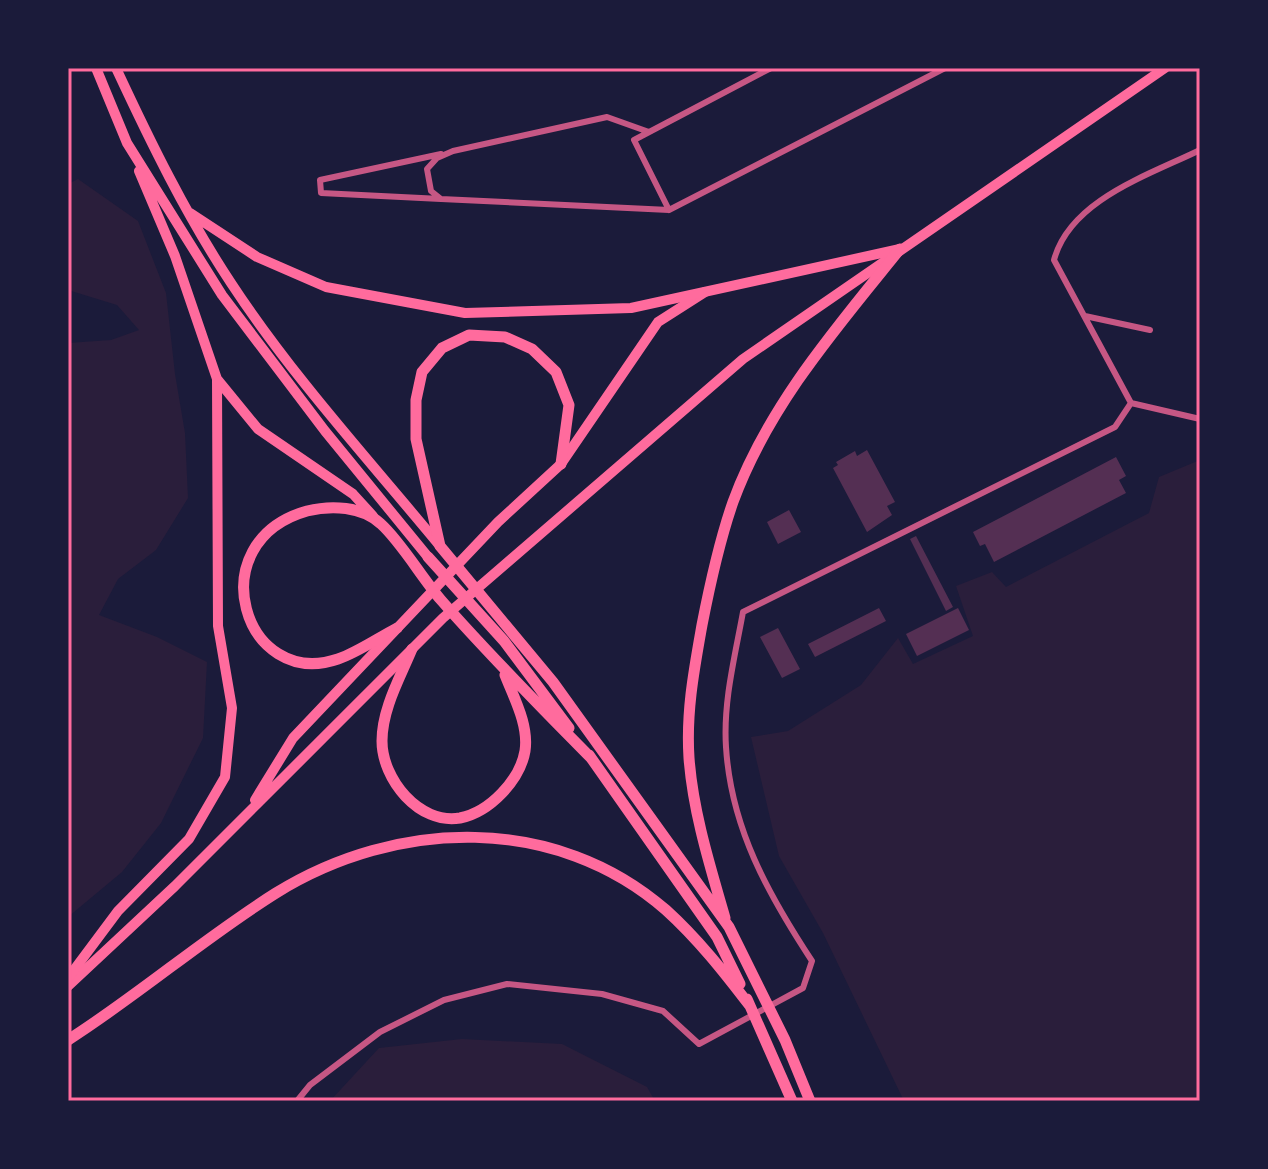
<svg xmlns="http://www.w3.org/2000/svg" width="1268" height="1169" viewBox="0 0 1268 1169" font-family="Roboto,sans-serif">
	<rect width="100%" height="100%" fill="#1b1b3a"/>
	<path fill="#2a1e3b" d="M78,179L138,221L166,293L175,374L185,433L188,498L156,550L118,579L99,615L157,637L207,662L203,738L161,823L122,872L68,917V343L111,340L139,330L117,305L68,290V184Z
		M1200,460V1101H904L823,933L779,856L751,737L788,731L861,685L898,638L913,664L973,636L956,586L992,572L1006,587L1149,513L1159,477Z
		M462,1039L562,1044L647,1087L655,1101H330L379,1048Z"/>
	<path fill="#542f53" d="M867,450L895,502L887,506L892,515L867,532L833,468L838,465L836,462L855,451L857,456Z
		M1116,457L1126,476L1119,480L1126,493L994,562L985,544L980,546L973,532Z
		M789,510L801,532L778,544L767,522Z
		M916,536L953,607L946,611L910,539Z
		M879,608L886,621L815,657L808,644Z
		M958,608L969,630L917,656L906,634Z
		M778,628L800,669L782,678L760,637Z"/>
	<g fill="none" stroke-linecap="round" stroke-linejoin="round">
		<path stroke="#c65784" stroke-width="6" d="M649,132L607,117L453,151L437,158L427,169L431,191L441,199L669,210L945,68
			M1200,150C1149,175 1070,200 1054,260L1131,403L1200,419
			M441,199L321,193L320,180L441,154
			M669,210L634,140L771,68
			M1085,316L1150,330
			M297,1101L310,1085L380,1032L444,1000L507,984L602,994L663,1011L699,1044L803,988L812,961C768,894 731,828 726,747C723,702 735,656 743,612L1115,427L1131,403"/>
		<path stroke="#ff6b9d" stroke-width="10" d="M255,800L293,738L498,522L561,464L658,322L705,292
			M68,986L175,886L443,618L743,359L1165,68"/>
		<path stroke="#ff6b9d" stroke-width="10" d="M96,68L127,143L222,295L325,431L428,557
			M116,68C150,141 186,215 231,283C292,376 369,460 440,546
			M139,171L175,256L217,379L258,429L353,494L373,516
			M190,213L257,257L326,287L465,313L631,308L900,249
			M68,978L118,911L189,839L225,777L232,708L218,626L217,379"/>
		<path stroke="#ff6b9d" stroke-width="11" d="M561,464L569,405L556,372L532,349L505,337L469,335L442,348L422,372L416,400V439L440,546L553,682L729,927L785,1040L810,1101
			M428,557L504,641L569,728
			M397,628C378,638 358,652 338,659C244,691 198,542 307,511C331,505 362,506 381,524C401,542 422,578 441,600C489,655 540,706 591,758
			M412,649C400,678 382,709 382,741C382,779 419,825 460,818C490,812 520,780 525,751C529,725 514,698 505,675
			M589,755L717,937L740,984
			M725,918C710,866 693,812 689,758C686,712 694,670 702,625C710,584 719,542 733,502C768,406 837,327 900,249
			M747,999L792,1101
			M68,1040C140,994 204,938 276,893C397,818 556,814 666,910C698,939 724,972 750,1006"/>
	</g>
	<rect width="1268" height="1169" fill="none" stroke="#1b1b3a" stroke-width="140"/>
	<rect x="70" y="70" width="1128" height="1029" fill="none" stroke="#ff6b9d" stroke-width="3"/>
</svg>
